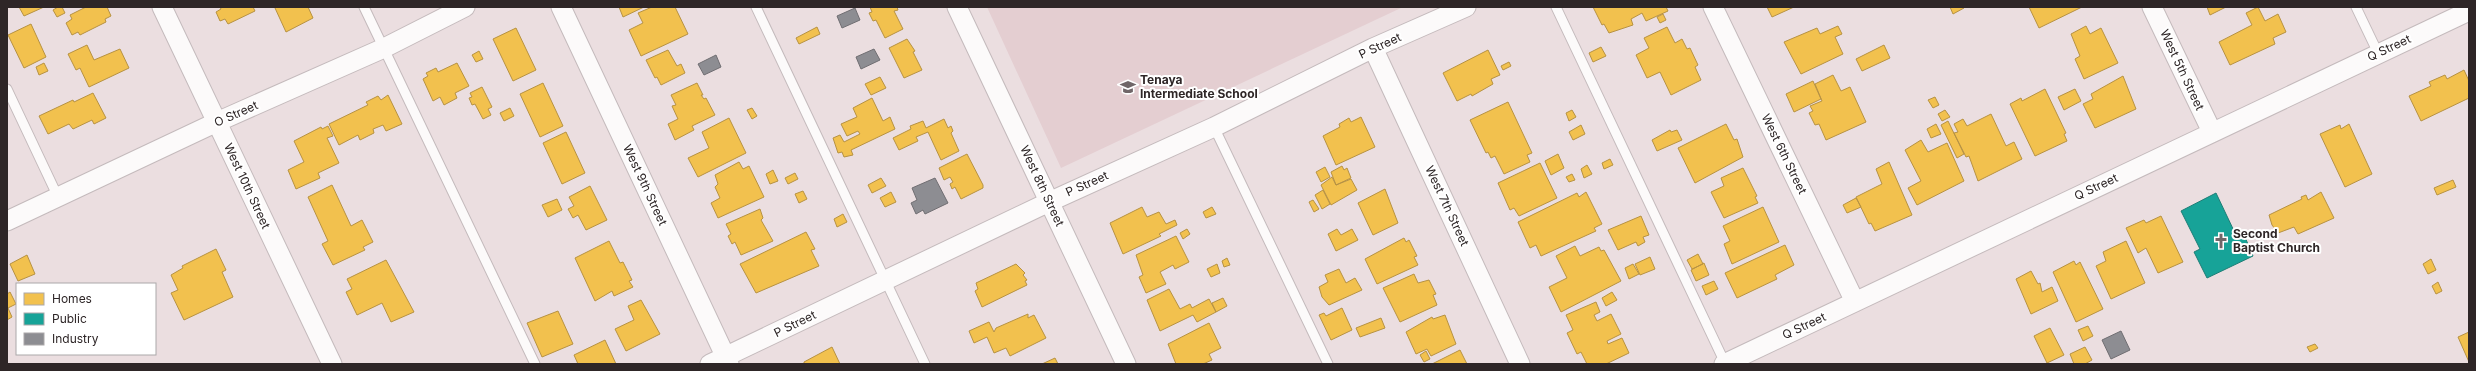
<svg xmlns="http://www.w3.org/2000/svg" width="2476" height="371" viewBox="0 0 2476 371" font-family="Inter,sans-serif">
	<rect width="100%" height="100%" fill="#ebdee0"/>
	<path fill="#e4ced1" d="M987,7H1403L1061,168Z"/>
	<path fill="#f2c14e" stroke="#b79242" d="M19,7H44L24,16Z
		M58,7H62L65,13L57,17L53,10Z
		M86,7H107L111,16L105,19L106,22L80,35L78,32L72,35L66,23L72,19L70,15Z
		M220,7H253L255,11L228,24L225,19L220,21L216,12L221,9Z
		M277,7H308L313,18L286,32L275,8Z
		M619,7H644L623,17Z
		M652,7H675L688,34L641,56L629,30L643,23L638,13Z
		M870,7H897L898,10L894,11L903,29L885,38L876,20L873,21L869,13L872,12Z
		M1593,7H1666L1668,11L1646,21L1642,13L1631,19L1633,25L1609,33L1604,24L1602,25Z
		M1767,7H1794L1772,17Z
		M1950,7H1964V8L1953,14Z
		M2029,7H2082L2039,28Z
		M2207,7H2226L2210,15Z
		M2258,7L2265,21L2278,14L2286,32L2273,38L2275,44L2230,65L2219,42L2252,25L2246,13Z
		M1663,14L1666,20L1660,23L1657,17Z
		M31,24L46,57L24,68L8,35Z
		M1838,26L1842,34L1835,37L1843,54L1801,74L1784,42L1817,28L1820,34Z
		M2086,26L2090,34L2101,28L2118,63L2084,79L2075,59L2080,56L2071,34Z
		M817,27L820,34L799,44L796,38Z
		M1667,27L1675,43L1682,39L1687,49L1690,48L1698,65L1695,67L1701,80L1671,95L1660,72L1647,78L1636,55L1649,48L1644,38Z
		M516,28L536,70L513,81L493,39Z
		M907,39L915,51L913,52L922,70L904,78L889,48Z
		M87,45L94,60L120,49L129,68L89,87L80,68L76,70L68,54Z
		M1884,45L1890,58L1862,71L1856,59Z
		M1601,47L1606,56L1593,62L1589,53Z
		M668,50L677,66L681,64L685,73L661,85L657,77L655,78L646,60Z
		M1488,50L1500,75L1491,79L1493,84L1472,96L1471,94L1457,101L1443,73Z
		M479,51L483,59L476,62L472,55Z
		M1509,62L1511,66L1503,70L1501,66Z
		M44,63L48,71L39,75L36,67Z
		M457,63L469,86L455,93L457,98L444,105L440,97L433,101L423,79L428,76L426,73L436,68L438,72Z
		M2464,70L2469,81V98L2421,121L2409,96L2431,86L2429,82L2445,75L2447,79Z
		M1833,75L1841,91L1850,87L1866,122L1826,140L1819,124L1815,125L1809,113L1813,111L1810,106L1822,101L1815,84Z
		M2123,76L2136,109L2095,128L2083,104L2093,99L2091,94Z
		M880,77L886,88L871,95L865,84Z
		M1813,81L1821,99L1794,112L1786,94Z
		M543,83L563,126L540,137L520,94Z
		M697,83L703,95H701L704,99L706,98L715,115L692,126L694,130L675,140L668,124L678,119L672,106L676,105L671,95Z
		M482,87L492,107L488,109L491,115L483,119L475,104L472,105L469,98L472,97L470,93Z
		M2045,89L2066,133L2064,134L2067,141L2035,156L2010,104L2021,98L2022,101Z
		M2075,89L2081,101L2064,110L2058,97Z
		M93,93L106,118L94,124L92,120L73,129L69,124L48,134L39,116L73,100L74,102Z
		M388,95L402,124L386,131L383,125L373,129L374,133L360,140L358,135L339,145L329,124L368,105L366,102L378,96L381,100Z
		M1935,97L1939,105L1933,108L1928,100Z
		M872,98L883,121L890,117L895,129L851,150L853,155L844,157L842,152L838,153L833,138L840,135L844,142L860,134L858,131L847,136L841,124L857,117L853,108Z
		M1508,102L1532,153L1527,155L1530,162L1504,174L1495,156L1491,158L1488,152L1486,153L1470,120Z
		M510,108L514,116L504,121L500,113Z
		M752,108L757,116L752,119L747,110Z
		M1572,110L1576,117L1569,121L1566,113Z
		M1945,110L1950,117L1942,121L1938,114Z
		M1991,114L2006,146L2014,142L2022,159L1978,181L1969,156L1966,157L1954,133L1958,132L1954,124L1963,119L1967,126Z
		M1361,117L1375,147L1336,165L1323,136L1340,127L1339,124L1349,118L1351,122Z
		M729,118L746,153L698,177L688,158L709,148L702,132Z
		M944,119L948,128L951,126L953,131L951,133L959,151L941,160L928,132L916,137L918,141L899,150L893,138L911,129L910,126L923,121L926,128Z
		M1948,121L1964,154L1957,158L1941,125Z
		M1726,124L1734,140L1737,139L1743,157L1695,183L1678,148Z
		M1936,124L1941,134L1931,138L1927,129Z
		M2349,124L2372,174L2345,187L2320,134L2340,125L2341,129Z
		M1581,125L1585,134L1573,140L1569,132Z
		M328,126L333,136L327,138L339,163L318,173L320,178L296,189L288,170L304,162L294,141L321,127L322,129Z
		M1670,130L1671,132L1677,130L1682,140L1657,151L1652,140Z
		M566,132L585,173L562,184L543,143Z
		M1921,140L1928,152L1947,143L1964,181L1917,205L1908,188L1921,181L1905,150Z
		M967,154L983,185V188L961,199L955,187L952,189L950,184L953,182L950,177L944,180L939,168Z
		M1558,154L1564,168L1551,175L1545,161Z
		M1610,159L1613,165L1604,169L1602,163Z
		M739,162L743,169L749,166L764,197L718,218L711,203L720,198L715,187L718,184L715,175Z
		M1889,162L1912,215L1875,231L1871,223L1869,224L1856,197L1882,184L1876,169Z
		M1540,163L1557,198L1519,216L1514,208L1510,210L1498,183Z
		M1587,165L1592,174L1584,178L1581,169Z
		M1342,166L1344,170L1347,168L1351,178L1336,185L1331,172Z
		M1325,167L1330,177L1321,182L1316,172Z
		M1743,168L1757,196L1755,197L1758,203L1724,218L1711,192L1724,186L1721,178Z
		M773,170L778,181L770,184L766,174Z
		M795,173L798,179L788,184L785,178Z
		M1572,174L1575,180L1569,182L1566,177Z
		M1332,177L1336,185L1351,179L1357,190L1331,205L1321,185Z
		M881,178L886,186L872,193L868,185Z
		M2453,180L2456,187L2437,195L2434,188Z
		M332,185L351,226L362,220L373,242L363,247L365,250L333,265L322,244L328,241L308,197Z
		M590,186L607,220L586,230L578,215L573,218L568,209L574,206L569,197Z
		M1385,189L1398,223L1373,235L1358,203Z
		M1323,190L1330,204L1322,209L1315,195Z
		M803,191L807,199L799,203L795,194Z
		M891,192L896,202L885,207L880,198Z
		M1586,192L1602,224L1594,228L1596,231L1541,256L1536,245L1530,248L1518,222L1577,193L1579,197Z
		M2321,192L2334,218L2298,234L2294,227L2278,233L2272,225L2269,215L2302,199L2301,197L2306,195L2308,200Z
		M1856,198L1861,207L1847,213L1843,205Z
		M557,199L562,210L548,217L542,205Z
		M1313,200L1319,209L1314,212L1309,202Z
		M1142,207L1147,217L1159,212L1166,224L1175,220L1177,225L1159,234L1161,236L1123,254L1110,223Z
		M1212,207L1216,214L1206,218L1203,212Z
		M1763,207L1779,242L1732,264L1724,244L1730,241L1723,226Z
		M760,209L763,218L761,220L773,241L741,255L735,242L732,244L728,236L731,234L726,224Z
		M843,214L847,222L837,227L834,219Z
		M1641,216L1649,235L1643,237L1645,242L1638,246L1636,242L1618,250L1608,230Z
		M2161,216L2183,262L2158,273L2146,248L2138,253L2126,228L2144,220L2146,223Z
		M1187,229L1190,234L1183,239L1180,233Z
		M1337,229L1341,235L1352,229L1358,240L1336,251L1328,234Z
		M806,232L815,249L811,250L819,266L756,293L740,264Z
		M1176,236L1189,262L1175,269L1173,265L1160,272L1166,284L1146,293L1139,277L1143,275L1136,255Z
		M1404,238L1406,242L1409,240L1417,256L1414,257L1418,265L1377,284L1365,259Z
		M609,241L620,263L623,262L632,280L629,281L633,287L614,296L612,291L595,301L575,258Z
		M2126,241L2145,283L2111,299L2096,266L2106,261L2103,252Z
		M1785,245L1794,265L1775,275L1777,279L1737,298L1725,273Z
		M1575,246L1580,256L1599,247L1601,251L1604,250L1621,281L1561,312L1549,287L1567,278L1556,256Z
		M216,249L226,270L222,272L233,297L184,320L171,293L178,290L171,275L183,268L182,266Z
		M1698,254L1703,264L1692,269L1687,260Z
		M27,255L35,274L18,281L10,264Z
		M1650,257L1655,269L1640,275L1635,264Z
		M1227,258L1230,265L1224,267L1222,261Z
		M2431,259L2436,270L2428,274L2423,264Z
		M386,260L414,312L391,322L382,303L357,315L346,292L352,289L347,279Z
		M2074,261L2076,265L2080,262L2103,309L2076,322L2053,272Z
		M1704,263L1709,275L1696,281L1691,270Z
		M1016,264L1025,273L1023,275L1027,280L1025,281L1027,285L982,307L975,291L978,289L976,283Z
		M1217,264L1220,273L1211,277L1207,269Z
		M1633,264L1639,274L1629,279L1625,268Z
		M1339,269L1346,283L1355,278L1362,290L1329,305L1322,297L1319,287L1328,282L1325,275Z
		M2031,271L2038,284L2040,283L2042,292L2052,287L2058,301L2031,314L2016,279Z
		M1414,274L1418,283L1429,280L1436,294L1433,295L1437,305L1400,322L1383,288Z
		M1714,281L1718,289L1706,295L1702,286Z
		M2438,282L2442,291L2436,294L2432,286Z
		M1169,289L1180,309L1190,304L1192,308L1209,299L1216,312L1197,322L1193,315L1160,331L1147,300Z
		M10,292L16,304L8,308L12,317L7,320V294Z
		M1612,292L1617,300L1606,306L1602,298Z
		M1223,298L1227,306L1216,312L1212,303Z
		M641,300L660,334L626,351L615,329L634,320L628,306Z
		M1596,302L1600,312L1594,315L1597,321L1611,314L1621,334L1607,341L1608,344L1622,338L1629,353L1606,364H1587L1581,352L1577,354L1567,333L1573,330L1566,315Z
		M1342,308L1352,330L1331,340L1319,315L1324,313L1326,316Z
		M558,311L573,344L542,357L527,323Z
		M1028,314V318L1034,315L1046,338L1010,356L1006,348L994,353L987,337L974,343L969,331L989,322L994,332L996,328Z
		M1445,315L1456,344L1431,356L1427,349L1416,354L1406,332L1432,317L1433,319Z
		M1381,318L1385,328L1360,337L1356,328Z
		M1209,323L1221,348L1209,354L1212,360L1203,364H1176L1168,344Z
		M2088,326L2093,336L2083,341L2078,330Z
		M2050,328L2064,355L2047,363L2034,336Z
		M2469,332V362L2458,337Z
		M605,340L616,364H578L574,355Z
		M2315,344L2318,348L2310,352L2307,347Z
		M832,347L840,364H804V362Z
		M2085,347L2092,360L2085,364H2074L2070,354Z
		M1460,350L1467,364H1432Z
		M1426,351L1430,359L1424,362L1420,355Z
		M1055,358L1058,364H1042Z"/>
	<path fill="#17a398" stroke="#1e7e76" d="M2216,193L2235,233L2242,230L2253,256L2207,278L2194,252L2200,249L2181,211Z"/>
	<path fill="#8d8d92" stroke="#706e72" d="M855,8L860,20L842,28L837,16Z
		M874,49L880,60L861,69L856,57Z
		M716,55L721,67L704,75L698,64Z
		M935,178L948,203L925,214L923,210L916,214L911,203L917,200L912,188Z
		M2121,331L2130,350L2111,359L2102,340Z"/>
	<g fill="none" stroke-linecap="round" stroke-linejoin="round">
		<defs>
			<path id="lane" d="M364,7L535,364
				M756,7L925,364
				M1556,7L1725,363
				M2356,7L2378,53
				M7,89L58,197
				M1214,127L1328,364"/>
			<path id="street" d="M162,7L332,364
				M561,7L729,364
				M957,7L1126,364
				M1713,7L1855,302
				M2152,7L2212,132
				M1373,48L1520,364
				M7,221L217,122L384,48L465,7
				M710,364L1049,202L1214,127L1373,48L1466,7
				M1724,364L2469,11"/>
		</defs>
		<use href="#lane" stroke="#c4babc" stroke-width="11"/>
		<use href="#street" stroke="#c4babc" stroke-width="21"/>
		<use href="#lane" stroke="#fcfafa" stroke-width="9"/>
		<use href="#street" stroke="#fcfafa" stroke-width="19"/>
	</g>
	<defs>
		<symbol id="school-bare" viewBox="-9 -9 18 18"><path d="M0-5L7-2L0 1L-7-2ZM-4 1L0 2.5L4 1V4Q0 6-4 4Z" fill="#706668" stroke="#fff" stroke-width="2.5" paint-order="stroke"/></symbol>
		<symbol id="church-bare" viewBox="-9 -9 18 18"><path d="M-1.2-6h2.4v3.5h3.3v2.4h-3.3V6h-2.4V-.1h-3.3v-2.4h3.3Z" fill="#706668" stroke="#fff" stroke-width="2.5" paint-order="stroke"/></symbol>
	</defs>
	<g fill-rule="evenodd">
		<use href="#school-bare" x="1117" y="76" width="22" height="22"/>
		<use href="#church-bare" x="2210" y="230" width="22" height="22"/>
	</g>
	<g text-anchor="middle" stroke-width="4" stroke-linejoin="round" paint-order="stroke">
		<g font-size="12" fill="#2e2627" stroke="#fff">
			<text transform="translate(1380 46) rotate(-25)" y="4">P Street</text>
			<text transform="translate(2389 48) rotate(-25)" y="4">Q Street</text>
			<text transform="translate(2182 70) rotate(65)" y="4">West 5th Street</text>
			<text transform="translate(236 114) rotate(-24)" y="4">O Street</text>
			<text transform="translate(1784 154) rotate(64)" y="4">West 6th Street</text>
			<text transform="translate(1087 184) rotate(-24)" y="4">P Street</text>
			<text transform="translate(645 185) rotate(65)" y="4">West 9th Street</text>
			<text transform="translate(247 186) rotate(65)" y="4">West 10th Street</text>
			<text transform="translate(1042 186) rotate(65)" y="4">West 8th Street</text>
			<text transform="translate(2096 187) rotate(-25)" y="4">Q Street</text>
			<text transform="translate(1447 206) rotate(65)" y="4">West 7th Street</text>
			<text transform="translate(795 324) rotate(-26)" y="4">P Street</text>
			<text transform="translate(1804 326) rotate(-25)" y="4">Q Street</text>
		</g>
		<g font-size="12" font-weight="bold" fill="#2e2627" stroke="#fff" text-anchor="start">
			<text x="1140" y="84">Tenaya<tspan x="1140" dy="14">Intermediate School</tspan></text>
			<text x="2233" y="238">Second<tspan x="2233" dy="14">Baptist Church</tspan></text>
		</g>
	</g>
	<rect width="2476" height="371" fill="none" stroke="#2e2627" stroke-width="16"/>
	<rect x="16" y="283" width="140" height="72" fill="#ffffff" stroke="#aba8a9"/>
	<rect x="24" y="293" width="20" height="12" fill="#f2c14e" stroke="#aba8a9"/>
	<text x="52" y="303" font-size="12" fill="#2e2627">Homes</text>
	<rect x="24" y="313" width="20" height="12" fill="#17a398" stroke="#aba8a9"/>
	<text x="52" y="323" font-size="12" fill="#2e2627">Public</text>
	<rect x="24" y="333" width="20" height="12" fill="#8d8d92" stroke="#aba8a9"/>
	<text x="52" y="343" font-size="12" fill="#2e2627">Industry</text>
</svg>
